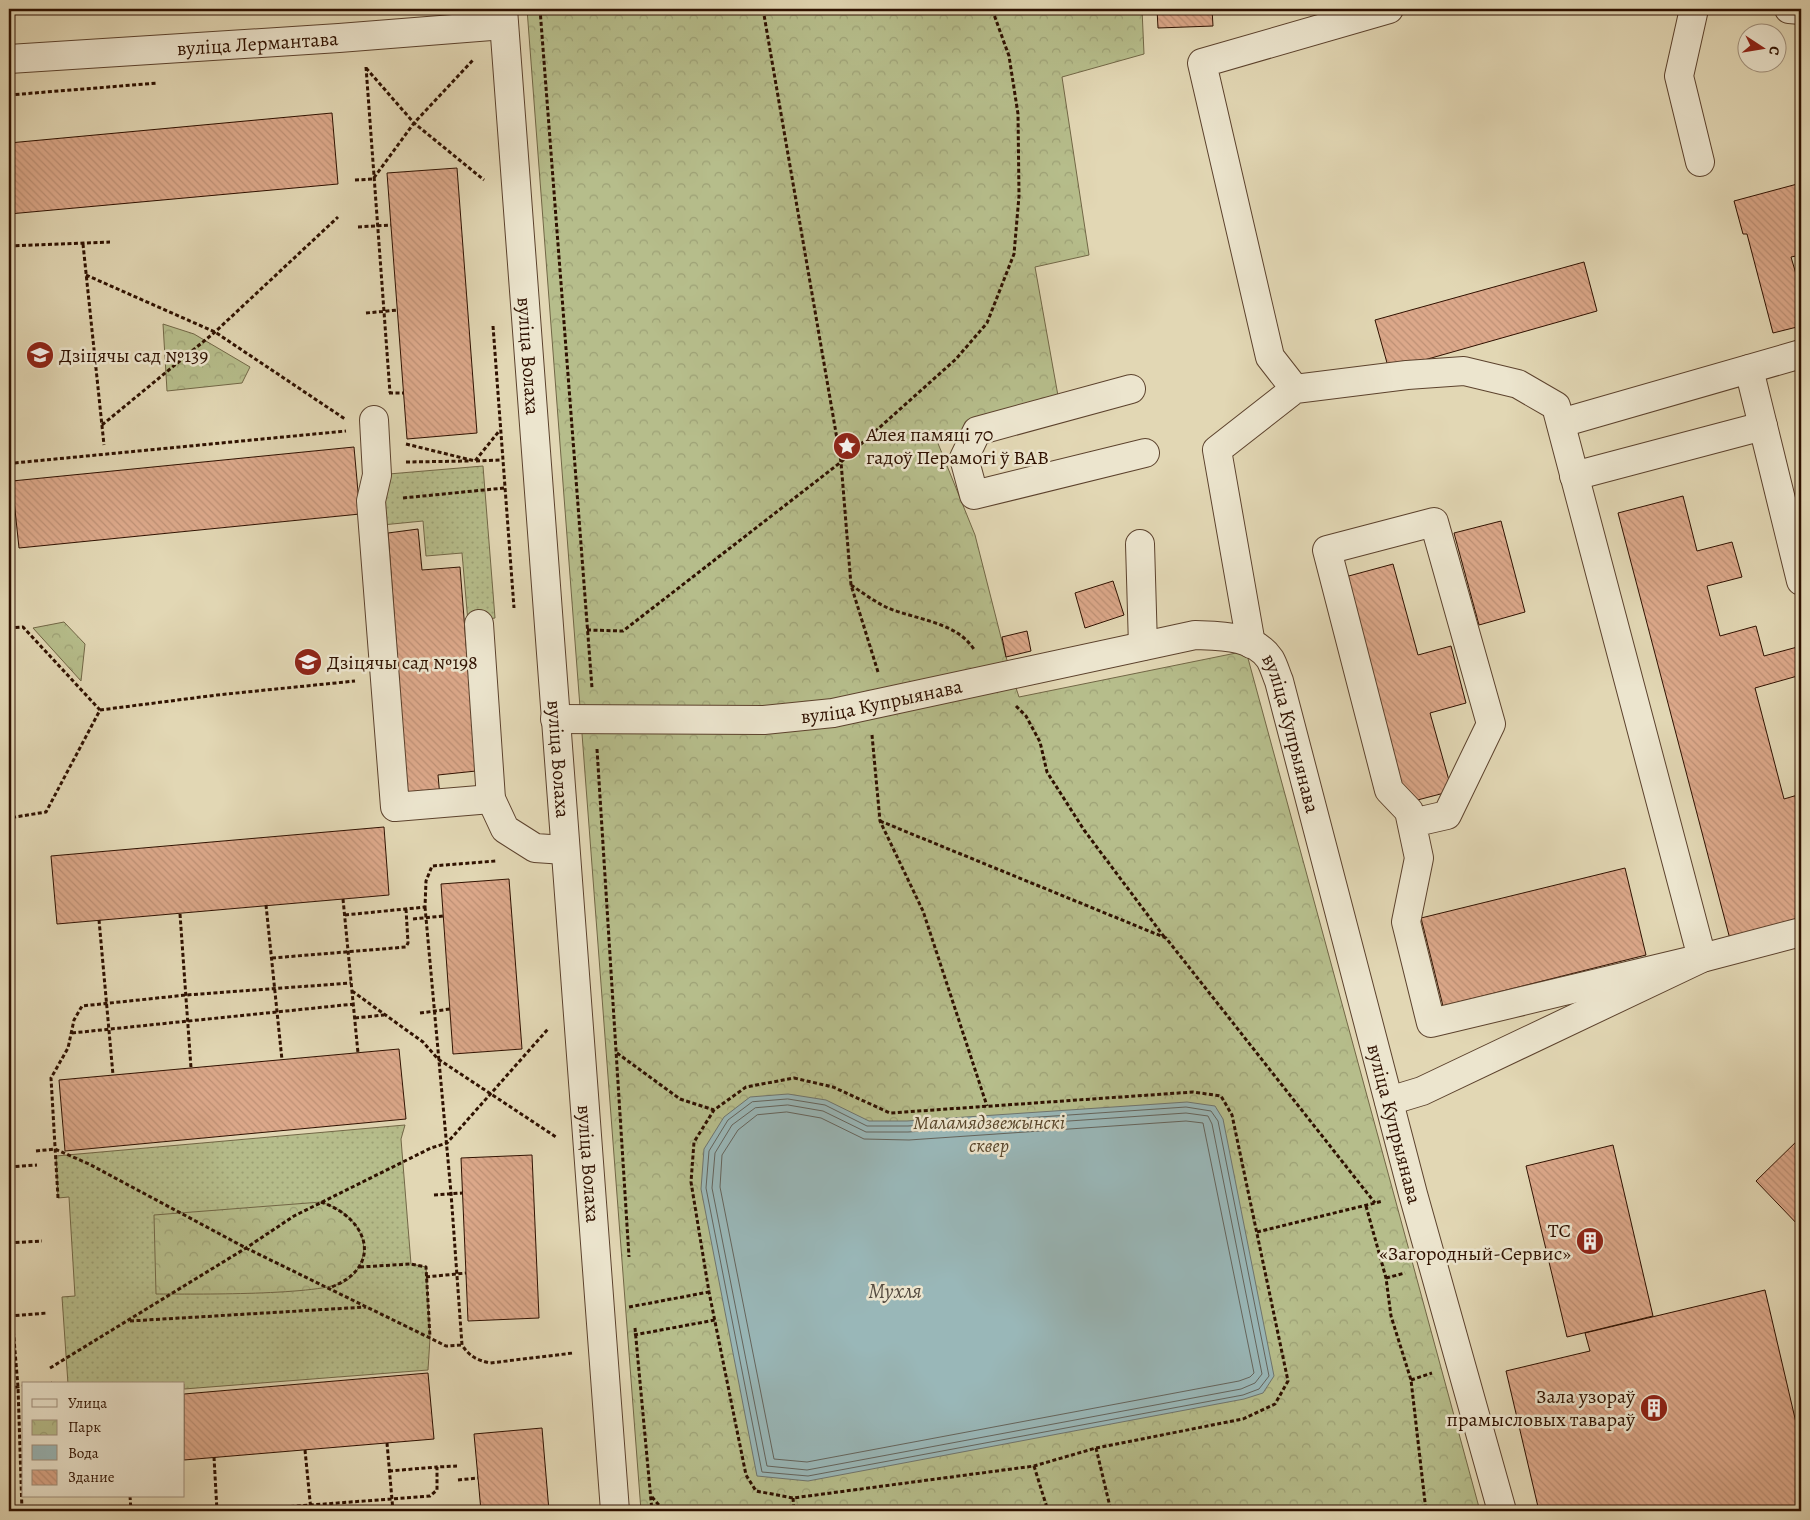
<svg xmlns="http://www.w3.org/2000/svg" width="1810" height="1520" viewBox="0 0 1810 1520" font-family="Alegreya,serif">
	<defs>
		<pattern id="grass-dots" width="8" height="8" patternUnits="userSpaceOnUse" patternTransform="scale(1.25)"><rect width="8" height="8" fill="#b6bd8b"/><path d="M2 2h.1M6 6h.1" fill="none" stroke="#9da176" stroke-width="1.8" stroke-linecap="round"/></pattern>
		<pattern id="park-crowns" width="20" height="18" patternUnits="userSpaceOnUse" patternTransform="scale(1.25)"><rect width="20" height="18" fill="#b6bd8b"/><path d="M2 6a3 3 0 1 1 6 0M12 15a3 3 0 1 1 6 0" fill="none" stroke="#9da176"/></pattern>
		<pattern id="building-back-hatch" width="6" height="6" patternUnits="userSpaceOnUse" patternTransform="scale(1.25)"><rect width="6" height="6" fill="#dca88a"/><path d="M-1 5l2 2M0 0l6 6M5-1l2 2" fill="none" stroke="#bd9075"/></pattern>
	</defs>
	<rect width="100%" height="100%" fill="#e2d7b4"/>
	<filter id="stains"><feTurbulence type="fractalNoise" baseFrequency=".004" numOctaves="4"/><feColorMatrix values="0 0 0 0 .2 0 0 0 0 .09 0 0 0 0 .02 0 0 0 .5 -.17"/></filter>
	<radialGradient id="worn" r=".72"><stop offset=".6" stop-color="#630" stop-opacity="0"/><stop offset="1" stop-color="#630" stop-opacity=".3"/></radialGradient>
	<path fill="url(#grass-dots)" stroke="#726746" d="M483,466L495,618L468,622L462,553L426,556L423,521L382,525L377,475Z
		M405,1125L401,1139L411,1264L426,1267L430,1338L428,1370L184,1389V1384H68L62,1297L75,1296L69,1197L58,1198L56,1156Z"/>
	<path fill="url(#park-crowns)" stroke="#726746" d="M527,9H1142L1144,54L1062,77L1089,255L1035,267L1060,407L935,436L975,535L1006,657L1019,697L1246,651L1480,1511H641Z
		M163,324L194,334L250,367L242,383L167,391Z
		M64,622L85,644L81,681L33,628Z
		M321,1202C341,1209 358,1220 363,1242C366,1256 359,1273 346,1281C324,1296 190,1294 156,1294L154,1215Z"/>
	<path fill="#99b7b8" stroke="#6f756e" d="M788,1094L826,1100L869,1121H907L1187,1102L1215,1106L1223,1119L1274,1376L1263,1393L1244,1399L808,1481L757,1476L701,1189L704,1149L724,1117L750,1097Z"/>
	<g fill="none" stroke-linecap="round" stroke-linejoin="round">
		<path stroke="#64645c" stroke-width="1" d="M788,1099L825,1105L867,1126H908L1186,1107L1211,1111L1218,1121L1269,1376L1259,1389L1243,1395L808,1476L762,1472L706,1188L709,1151L728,1120L752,1102Z
			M788,1105L823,1111L866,1132H908L1186,1113L1208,1116L1212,1124L1262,1374L1255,1383L1241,1389L807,1470L767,1466L712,1188L715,1153L732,1125L755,1108Z
			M787,1112L821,1118L864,1139L909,1140L1186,1121L1203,1123L1254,1373L1250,1377L1239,1381L807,1462L774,1459L720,1187L722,1155L738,1130L757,1115Z"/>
	</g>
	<path fill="url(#building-back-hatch)" stroke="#2f1100" d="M9,9H64L9,13Z
		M1157,9H1212L1213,26L1158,28Z
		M332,113L338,184L9,214V143Z
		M457,168L477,433L407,439L387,173Z
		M1801,183V255L1791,257L1801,291V326L1773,333L1747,234H1743L1734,201Z
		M1584,262L1597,311L1389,370L1375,320Z
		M354,447L360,514L19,548L12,481Z
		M1683,496L1697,551L1732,542L1742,577L1707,586L1720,636L1756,626L1764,656L1801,646V675L1755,688L1784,799L1801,794V924L1731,943L1618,513Z
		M1501,521L1525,612L1479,625L1454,533Z
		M418,529L422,570L460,567L476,771L438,775L440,797L408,799L388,533Z
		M1393,564L1418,655L1451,646L1466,703L1430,713L1452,791L1406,803L1345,577Z
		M1113,581L1124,615L1085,628L1075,593Z
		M1027,631L1031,651L1006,657L1002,637Z
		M384,827L389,895L57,924L51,856Z
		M1625,868L1646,955L1443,1006L1421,918Z
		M509,879L522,1049L453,1054L441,884Z
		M399,1049L406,1119L65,1151L59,1080Z
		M1801,1137V1228L1756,1181Z
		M1613,1145L1653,1316L1567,1337L1526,1166Z
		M532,1155L539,1318L468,1321L461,1158Z
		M1765,1290L1801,1444V1511H1539L1506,1371L1590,1351L1585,1333Z
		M428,1373L434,1439L184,1460V1394Z
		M542,1428L549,1511H481L474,1434Z"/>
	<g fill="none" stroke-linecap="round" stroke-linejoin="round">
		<defs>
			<g id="minor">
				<path id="s1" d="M503,9L615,1511"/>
				<path d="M1694,9L1679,76L1700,162"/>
				<path d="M1789,9L1801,10"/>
				<path id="s2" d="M9,59L339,38L504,25"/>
				<path d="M1749,369L1801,581"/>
				<path d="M1131,389L977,431L964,458L974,495L1145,453"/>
				<path d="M1295,389L1270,357L1202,63L1389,9"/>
				<path d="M374,420L377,475L371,501L395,807L491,799"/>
				<path d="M1561,423L1801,354"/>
				<path d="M1574,476L1763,426"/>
				<path d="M1140,544L1143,646"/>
				<path d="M479,624L491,799L505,829L535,848L565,850"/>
				<path d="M1251,644L1217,450L1295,389L1407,375L1464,371L1518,384L1556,406L1702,958L1431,1023L1406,922L1419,858L1409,811L1389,790L1327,550L1434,522L1491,724L1447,815L1412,823"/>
				<path id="s3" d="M555,719L764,720L833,713L1195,635C1220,636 1254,635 1270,659C1274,666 1276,674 1279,681L1413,1194L1502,1511"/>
				<path d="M1389,1101L1422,1091L1702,958L1801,932"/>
			</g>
		</defs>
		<use href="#minor" stroke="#5c422d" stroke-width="30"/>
		<path stroke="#2f1100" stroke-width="3" stroke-dasharray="4 2.5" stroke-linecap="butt" d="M540,9L592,688
			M366,67L390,393
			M366,68L414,123L484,180
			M9,95L158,83
			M355,180L373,179L414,123L473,60
			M358,227L391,225
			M83,244L104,445
			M9,246L110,242
			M86,275L215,332L345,419
			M366,313L398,310
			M493,326L514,608
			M389,393H404
			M102,425L215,332L338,217
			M406,444L475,461L500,430
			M476,461L502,460
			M406,462L469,461
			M9,466L14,463L346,431
			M403,498L504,488
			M851,585C863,593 875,602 888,608C917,620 958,622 975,651
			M9,628L23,627L100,710L46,812L9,818
			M587,630L623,631L841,462L763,9
			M878,672L851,585L841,462L956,359L987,323L1014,254L1019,196L1018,114L1009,56L992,9
			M1016,706L1026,716L1040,742L1047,772L1084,830L1165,938
			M100,710L217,695L355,681
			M872,735L880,821L923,911L987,1106
			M597,749L629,1257
			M880,821L1166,938L1375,1203
			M343,899L358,1053
			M266,905L282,1060
			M425,907L451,1193L462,1345C470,1357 477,1360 490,1363L573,1353
			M180,914L191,1068
			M345,915L425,907L426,881L432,866L496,861
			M413,919L443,916
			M99,920L113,1075
			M272,958L406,947L408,943L406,909
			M352,991L423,1042L438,1059L556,1137
			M420,1013L450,1009
			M355,1018L384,1015
			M72,1033L354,1004
			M617,1053L680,1099L714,1110
			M794,1078L833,1087L890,1113L1193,1092L1221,1096L1232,1115L1288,1381L1275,1404L1243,1419L1096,1448L1034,1466L793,1498L756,1491L746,1475L709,1292L691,1182L694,1142L714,1110L746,1087Z
			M36,1151L55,1149L89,1164L246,1248L430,1338L446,1346L462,1345
			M9,1167L37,1165
			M434,1195L462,1193
			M58,1198L51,1078L68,1048L74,1020L82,1006L186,995L351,983
			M321,1202C370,1219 384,1268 329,1288
			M1366,1206L1386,1278L1391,1316L1411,1380L1426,1511
			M1257,1232L1383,1201
			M9,1243L42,1241
			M360,1267L411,1264L426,1267L430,1337
			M426,1277L466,1273
			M1386,1278L1405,1273
			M9,1279L18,1387L22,1511
			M629,1307L709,1292
			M9,1316L47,1313
			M130,1321L366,1307
			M635,1328L652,1511
			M634,1335L715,1320
			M50,1368L246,1248L294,1216L431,1148L447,1143L548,1029
			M1411,1380L1432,1373
			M45,1384L52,1383
			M9,1388L24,1386
			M387,1443L393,1511
			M1096,1448L1111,1511
			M305,1450L311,1511
			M214,1457L217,1511
			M1034,1466L1048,1511
			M389,1471L437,1467
			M458,1480L478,1478
			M130,1496L131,1511
			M652,1497L664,1511
			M793,1498L794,1511
			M232,1511L430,1496L437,1490V1467L457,1466"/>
		<use href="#minor" stroke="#ece5ce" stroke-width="28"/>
	</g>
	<defs>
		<symbol id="school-disc" viewBox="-11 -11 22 22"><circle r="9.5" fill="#8f2418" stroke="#ece5ce"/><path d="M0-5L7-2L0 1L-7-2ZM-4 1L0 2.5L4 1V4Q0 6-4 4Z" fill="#fff"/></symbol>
		<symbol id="sight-disc" viewBox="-11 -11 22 22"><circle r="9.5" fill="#8f2418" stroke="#ece5ce"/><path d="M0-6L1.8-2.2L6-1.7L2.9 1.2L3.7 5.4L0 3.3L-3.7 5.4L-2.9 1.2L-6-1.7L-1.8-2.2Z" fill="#fff"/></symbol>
		<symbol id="building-disc" viewBox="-11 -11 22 22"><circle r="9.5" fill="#8f2418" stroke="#ece5ce"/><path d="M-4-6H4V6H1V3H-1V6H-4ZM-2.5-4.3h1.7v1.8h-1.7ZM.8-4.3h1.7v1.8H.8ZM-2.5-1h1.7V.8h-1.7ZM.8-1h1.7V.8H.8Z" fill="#fff"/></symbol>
	</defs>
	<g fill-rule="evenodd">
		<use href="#school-disc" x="24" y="339" width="32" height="32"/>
		<use href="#sight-disc" x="831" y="430" width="32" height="32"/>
		<use href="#school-disc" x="292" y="646" width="32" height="32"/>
		<use href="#building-disc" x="1574" y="1225" width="32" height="32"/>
		<use href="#building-disc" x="1638" y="1392" width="32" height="32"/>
	</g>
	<g text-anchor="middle" stroke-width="5" stroke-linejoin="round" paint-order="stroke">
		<g font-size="20" fill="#2f1100" stroke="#ece5ce">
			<text dy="7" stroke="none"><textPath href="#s2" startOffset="249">вуліца Лермантава</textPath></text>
			<text dy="7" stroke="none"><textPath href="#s1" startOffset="348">вуліца Волаха</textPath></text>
			<text dy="7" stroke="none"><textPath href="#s3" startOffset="328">вуліца Купрыянава</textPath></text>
			<text dy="7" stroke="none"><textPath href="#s3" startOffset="808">вуліца Купрыянава</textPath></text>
			<text dy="7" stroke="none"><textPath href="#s1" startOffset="752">вуліца Волаха</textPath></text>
			<text dy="7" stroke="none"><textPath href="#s3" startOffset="1212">вуліца Купрыянава</textPath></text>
			<text dy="7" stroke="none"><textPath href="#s1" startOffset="1158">вуліца Волаха</textPath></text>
		</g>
		<g font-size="20" fill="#2f1100" stroke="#ece5ce" text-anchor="start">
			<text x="59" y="362">Дзіцячы сад №139</text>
			<text x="866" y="441">Алея памяці 70<tspan x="866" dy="23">гадоў Перамогі ў ВАВ</tspan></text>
			<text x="327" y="669">Дзіцячы сад №198</text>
			<text x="1571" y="1237" text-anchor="end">ТС<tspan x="1571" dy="23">«Загородный-Сервис»</tspan></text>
			<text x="1635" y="1403" text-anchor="end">Зала узораў<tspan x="1635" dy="23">прамысловых тавараў</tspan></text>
		</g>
		<g font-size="20" font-style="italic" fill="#58452a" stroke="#ece5ce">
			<text x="989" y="1129">Маламядзвежынскі<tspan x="989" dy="23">сквер</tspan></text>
		</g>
		<g font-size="21" font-style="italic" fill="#544b40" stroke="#ece5ce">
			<text x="895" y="1298">Мухля</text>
		</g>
	</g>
	<rect width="1810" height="1520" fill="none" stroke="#e2d7b4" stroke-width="30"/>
	<rect x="10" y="10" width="1790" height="1500" fill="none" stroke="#2f1100" stroke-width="2.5"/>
	<rect x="15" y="15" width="1780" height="1490" fill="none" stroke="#2f1100"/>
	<rect x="22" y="1382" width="162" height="115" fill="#ece5ce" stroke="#a0907c"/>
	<rect x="32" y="1399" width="25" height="8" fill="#ece5ce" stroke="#a0907c"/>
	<text x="68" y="1408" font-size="15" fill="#2f1100">Улица</text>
	<rect x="32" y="1420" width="25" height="15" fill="url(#park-crowns)" stroke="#a0907c"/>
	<text x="68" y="1432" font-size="15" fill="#2f1100">Парк</text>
	<rect x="32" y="1445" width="25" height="15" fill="#99b7b8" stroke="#a0907c"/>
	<text x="68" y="1458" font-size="15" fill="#2f1100">Вода</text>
	<rect x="32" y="1470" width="25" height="15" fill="url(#building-back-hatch)" stroke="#a0907c"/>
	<text x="68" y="1482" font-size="15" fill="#2f1100">Здание</text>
	<g transform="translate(1762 48) rotate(102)"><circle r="24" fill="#ece5ce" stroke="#a0907c"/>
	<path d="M0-4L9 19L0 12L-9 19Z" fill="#8f2418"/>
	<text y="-8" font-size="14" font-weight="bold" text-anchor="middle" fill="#2f1100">С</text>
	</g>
	<rect width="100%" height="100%" filter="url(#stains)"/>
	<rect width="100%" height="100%" fill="url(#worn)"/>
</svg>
